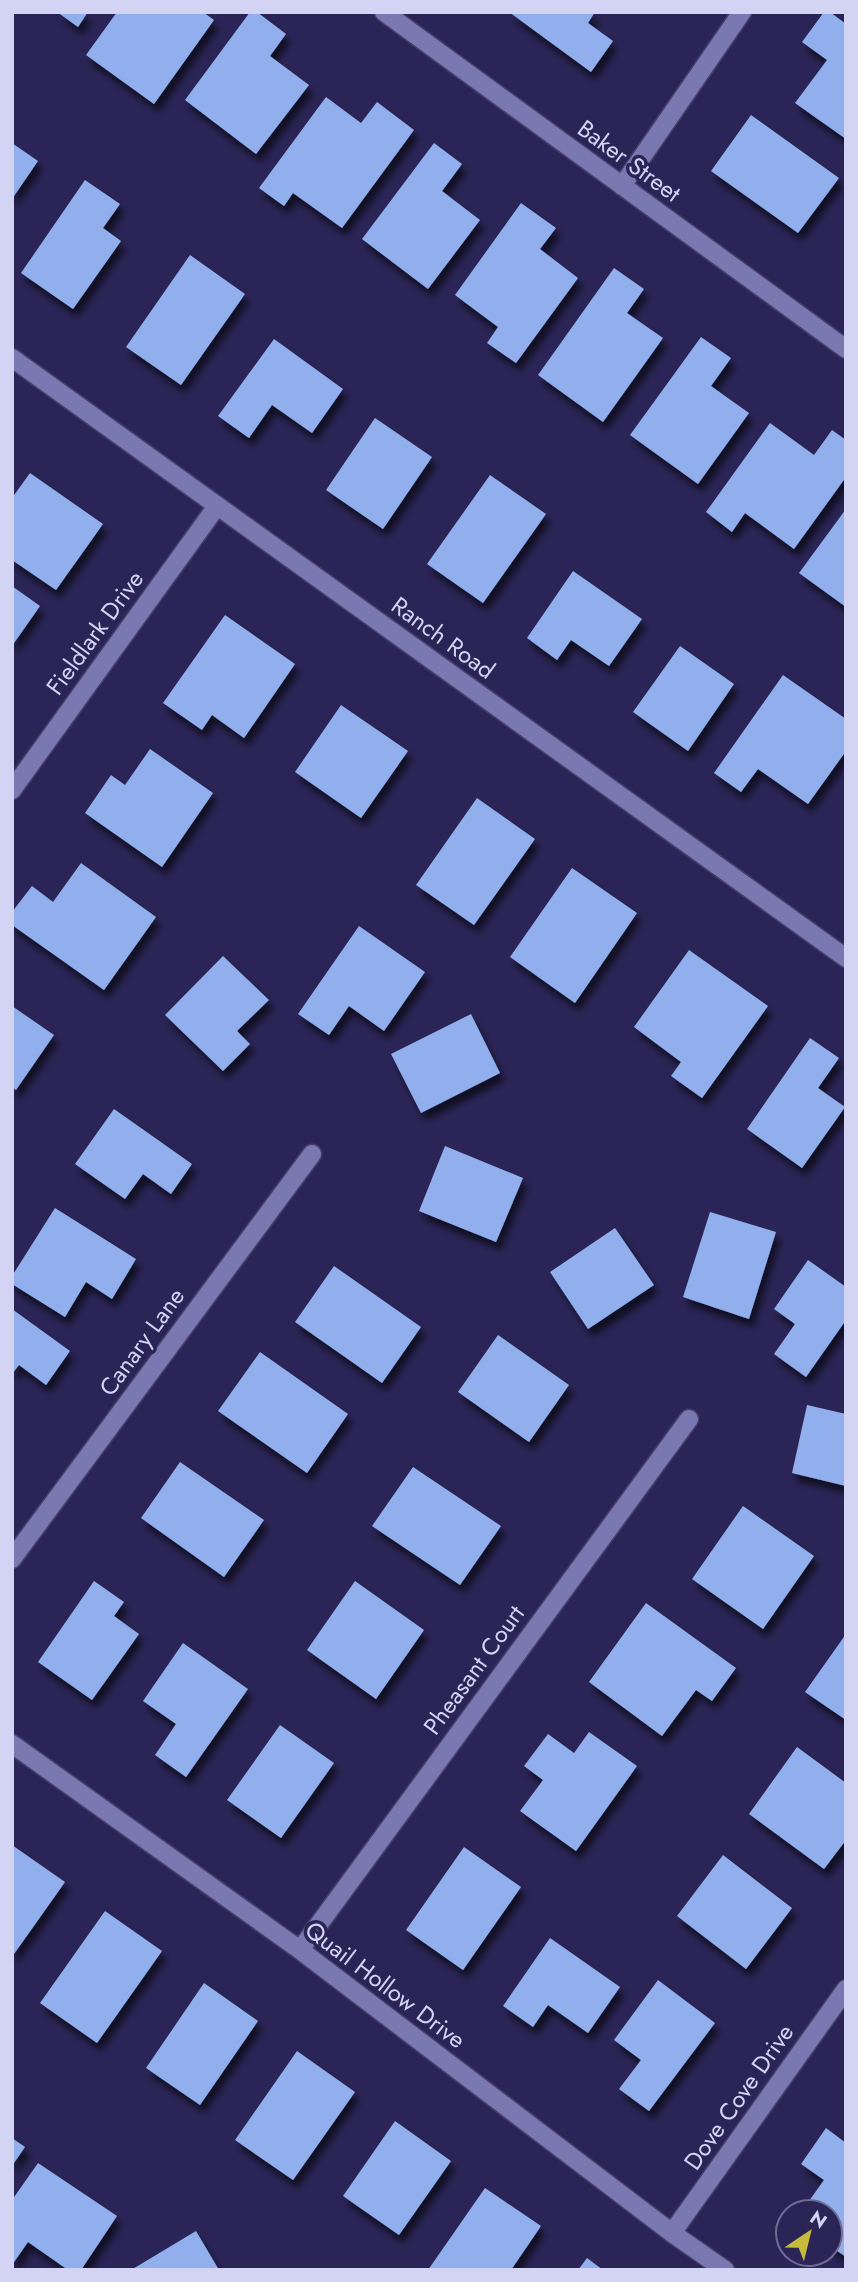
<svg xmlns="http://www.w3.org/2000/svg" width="858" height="2282" viewBox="0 0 858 2282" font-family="Jost,sans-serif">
	<defs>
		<filter id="shadow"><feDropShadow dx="4.5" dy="8" stdDeviation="3.5" flood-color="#0009"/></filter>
	</defs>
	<rect width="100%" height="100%" fill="#2a2556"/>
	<path fill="#91afec" filter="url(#shadow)" d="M57,12H88L78,27Z
		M117,12H203L214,20L154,104L86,55Z
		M250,12H257L286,34L270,56L309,85L256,154L185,100Z
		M509,12H595L588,23L613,41L591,72Z
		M824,12H830L846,24V139L795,103L827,60L802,42Z
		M326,97L361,123L377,102L414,130L342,228L293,193L284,206L259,188Z
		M751,115L839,178L798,233L711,171Z
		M12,143L38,161L12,199Z
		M434,143L462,164L442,191L480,220L428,289L362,239Z
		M85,180L120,204L103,228L121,241L73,309L21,273Z
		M521,203L556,228L540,249L578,278L516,363L487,343L498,327L455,295Z
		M190,255L245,294L181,385L126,347Z
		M614,268L644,289L627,313L663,338L603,422L538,375Z
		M701,337L731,358L711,386L749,413L698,484L630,435Z
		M274,339L343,389L312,433L272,405L249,438L218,416Z
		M375,418L432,457L383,529L326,490Z
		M770,423L814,455L832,430L846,440V477L794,549L745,513L732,532L706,512Z
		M30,473L103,524L56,590L12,560V498Z
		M490,475L546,514L483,603L427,564Z
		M846,509V607L799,573Z
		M573,571L642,619L609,666L571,640L557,660L527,638Z
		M12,586L40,606L12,646Z
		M225,615L295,664L244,738L212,715L202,730L163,703Z
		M680,646L734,684L688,751L633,712Z
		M783,675L846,719V751L808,804L758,769L741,792L714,773Z
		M341,705L408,751L361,818L295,772Z
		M150,749L213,793L162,867L85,813L111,775L125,785Z
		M477,798L535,839L474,925L416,885Z
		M81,863L156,917L104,990L12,925V912L32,886L53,902Z
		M572,868L637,913L575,1003L510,957Z
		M359,926L425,972L384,1031L349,1006L329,1035L298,1014Z
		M689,950L768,1006L702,1098L671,1076L681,1062L634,1027Z
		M223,956L269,1000L237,1031L250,1044L223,1071L165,1015Z
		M12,1006L54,1035L16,1090L12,1087Z
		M471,1014L500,1073L421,1113L391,1054Z
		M810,1038L839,1058L818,1088L845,1107L802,1168L747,1129Z
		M114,1109L192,1164L171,1194L143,1174L125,1199L75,1164Z
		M445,1146L523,1178L496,1242L419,1211Z
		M55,1208L136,1259L112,1299L86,1282L65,1317L12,1284V1276Z
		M710,1212L776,1232L749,1319L683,1297Z
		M615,1228L654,1285L588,1329L550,1272Z
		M808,1260L846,1287V1320L806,1377L774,1354L795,1324L774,1309Z
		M334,1266L421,1327L382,1383L295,1322Z
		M12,1309L70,1351L46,1385L19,1365L12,1374Z
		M498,1335L569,1385L529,1442L458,1392Z
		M260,1352L348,1414L307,1473L218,1411Z
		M807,1405L846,1414V1486L792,1473Z
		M180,1462L264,1520L224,1577L141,1518Z
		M413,1467L501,1526L460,1585L372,1526Z
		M743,1506L814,1556L763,1629L692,1579Z
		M94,1581L124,1602L114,1616L139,1634L92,1700L38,1662Z
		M355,1581L424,1630L376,1699L307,1650Z
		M646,1603L736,1668L712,1701L696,1690L662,1736L589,1682Z
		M846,1634V1720L805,1692Z
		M183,1643L248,1689L186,1777L155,1755L176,1724L143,1701Z
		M280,1725L334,1763L281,1838L227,1800Z
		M589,1732L637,1766L576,1851L520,1811L543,1780L524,1766L548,1734L574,1753Z
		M797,1747L846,1783V1840L824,1869L749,1814Z
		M12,1845L65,1882L14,1954L12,1953Z
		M464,1847L521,1887L463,1970L406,1930Z
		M723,1855L792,1908L746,1969L677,1916Z
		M105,1911L162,1951L97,2043L40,2003Z
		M550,1938L620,1987L588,2033L548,2005L533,2027L503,2006Z
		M658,1980L715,2023L649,2111L619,2089L641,2060L614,2040Z
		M204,1983L258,2021L200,2105L146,2068Z
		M297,2051L355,2092L293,2180L235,2140Z
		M395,2121L451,2161L399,2235L343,2196Z
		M826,2128L846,2143V2257L830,2246V2212H801L824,2180L801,2164Z
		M12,2138L25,2147L12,2166Z
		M38,2163L117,2216L81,2270H68L28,2242L12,2265V2200Z
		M485,2188L541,2226L511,2270H428Z
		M196,2231L219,2270H131Z
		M587,2258L603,2270H578Z"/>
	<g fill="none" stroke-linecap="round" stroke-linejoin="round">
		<defs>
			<path id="street" d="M384,12L846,349
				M622,186L742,12
				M12,358L846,958
				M12,790L217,506
				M12,1559L312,1154
				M12,1744L300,1950L672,2233L725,2270
				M300,1950L689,1419
				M672,2233L846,1989"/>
		</defs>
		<use href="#street" stroke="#463f6a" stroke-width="21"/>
		<use href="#street" stroke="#7978b1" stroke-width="18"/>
	</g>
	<g text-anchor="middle" stroke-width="7" stroke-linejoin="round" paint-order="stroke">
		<g font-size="24" fill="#d3d4f4" stroke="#2a2556">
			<text transform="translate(629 161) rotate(36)" y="8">Baker Street</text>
			<text transform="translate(95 633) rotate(-54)" y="8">Fieldlark Drive</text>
			<text transform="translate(443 638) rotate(36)" y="8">Ranch Road</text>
			<text transform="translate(142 1342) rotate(-54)" y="8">Canary Lane</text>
			<text transform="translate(474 1670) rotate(-54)" y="8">Pheasant Court</text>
			<text transform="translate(385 1985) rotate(37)" y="8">Quail Hollow Drive</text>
			<text transform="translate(739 2097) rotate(-55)" y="8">Dove Cove Drive</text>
		</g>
	</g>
	<rect width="858" height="2282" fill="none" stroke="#d3d4f4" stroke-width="28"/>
	<g transform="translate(809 2233) rotate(35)"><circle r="33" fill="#2a2556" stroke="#6e6b95" stroke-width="2"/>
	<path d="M0-5L12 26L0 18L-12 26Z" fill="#c7bb3c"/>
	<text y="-10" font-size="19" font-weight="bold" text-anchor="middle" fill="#d3d4f4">N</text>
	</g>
</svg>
